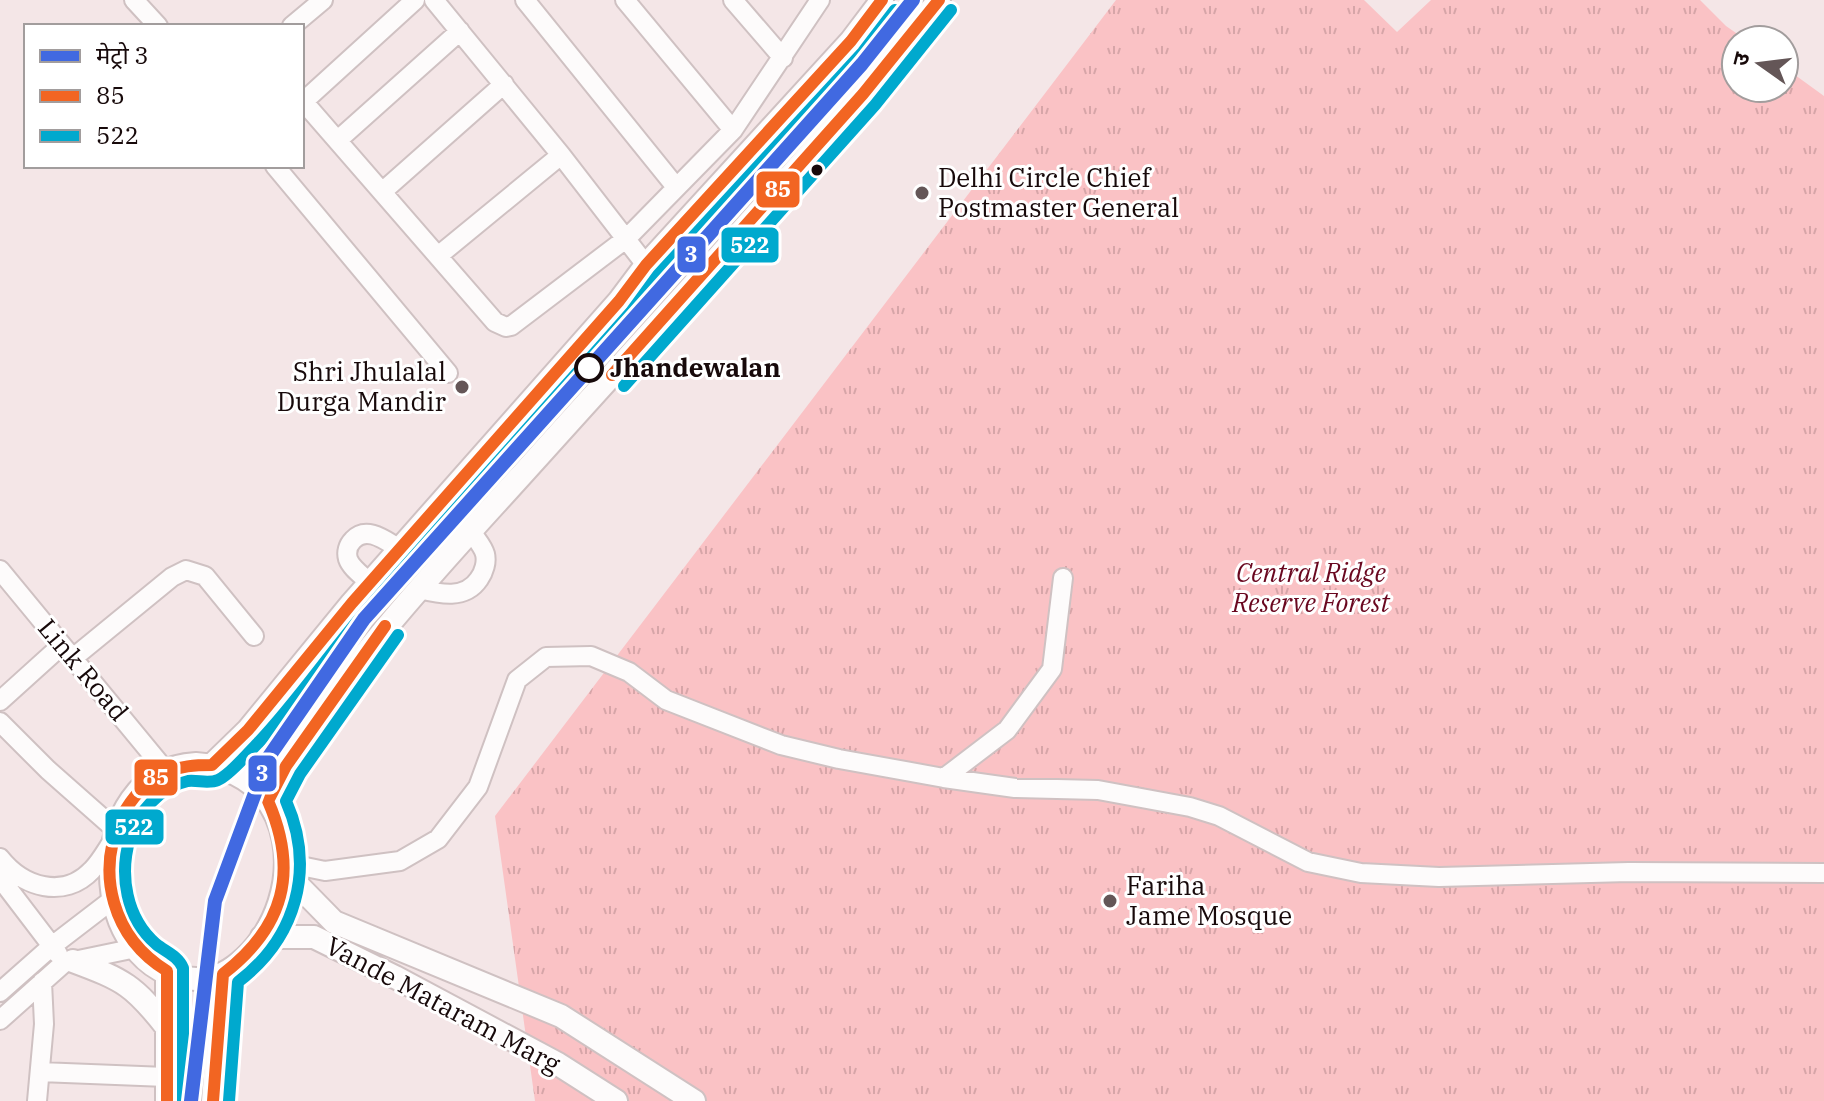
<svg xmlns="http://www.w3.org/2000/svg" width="1824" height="1101" viewBox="0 0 1824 1101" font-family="'IBM Plex Serif','Noto Sans Devanagari',serif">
	<defs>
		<pattern id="park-tufts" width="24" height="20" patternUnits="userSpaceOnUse" patternTransform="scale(2)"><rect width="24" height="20" fill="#fac2c5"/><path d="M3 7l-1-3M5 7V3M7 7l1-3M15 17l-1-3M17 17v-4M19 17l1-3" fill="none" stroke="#d6a5a8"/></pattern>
	</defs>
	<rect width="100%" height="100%" fill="#f4e6e7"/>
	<path fill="url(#park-tufts)" d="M1116,0H1364L1397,32L1431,0H1700L1726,26L1746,40H1736V88H1784V67L1824,96V1101H535L495,816Z"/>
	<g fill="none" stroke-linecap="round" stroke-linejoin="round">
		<defs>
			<path id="minor" d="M134,0L158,26
				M434,0L561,155L646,265
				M525,0L676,187
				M625,0L733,130
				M733,0L783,58
				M292,26L323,0
				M302,100L495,322L506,327L511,326L627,238L733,130L820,0
				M303,102L415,0
				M338,140L460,31
				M275,166L448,373
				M382,192L504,84
				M438,256L561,155
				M0,570L165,770
				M370,583C363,576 351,568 348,559C346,552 348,545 353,540C367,525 386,541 400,549
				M419,589C440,594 465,600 479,579C484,572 487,562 485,554C483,546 475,538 471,531
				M73,658L172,577L186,570L205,576L254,636
				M0,701L62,645
				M0,722L48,770L116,830
				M944,778L1007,730L1052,669L1063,578
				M0,858C23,887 64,900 92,870C101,861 107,849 114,839
				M286,863L325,871L400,861L438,839L478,787L517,680L546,657L591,656L629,672L666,700L781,745L839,759L944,778L1015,788L1098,790L1190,807L1219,816L1308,862L1361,873L1439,877L1629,872L1824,873
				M0,878L58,954
				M0,992L52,946L112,900
				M0,1020L64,963L136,948
				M40,1072L166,1077
				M37,1101L44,1024L42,982"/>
			<path id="major" d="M196,764C300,771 310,896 245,958C231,971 216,980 196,979C85,976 80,770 196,764Z
				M212,765L248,730L352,603L619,301L646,265L851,41L882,0
				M268,801C335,672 439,567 536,459C672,308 811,158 939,0
				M286,873L334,922L561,1016L694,1101
				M262,937H314L395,977L558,1064L616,1101
				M73,961C124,980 134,985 168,1029
				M167,971V1101
				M213,1101L223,974"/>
		</defs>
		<use href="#minor" stroke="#cfc1c2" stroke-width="22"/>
		<use href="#major" stroke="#cfc1c2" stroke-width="26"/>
		<use href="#minor" stroke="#fdfbfb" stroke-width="18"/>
		<use href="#major" stroke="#fdfbfb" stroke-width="22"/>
		<defs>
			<path id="bus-1" d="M612,375L863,94L939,0
				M167,1101V971C113,938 95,874 122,816C131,799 146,781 164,773C180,766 195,765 212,765L248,730L352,603L619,301L646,265L851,41L882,0
				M213,1101L223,974C284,927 299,872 268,801L286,766L385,626"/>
			<path id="bus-2" d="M624,386L875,105L951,10
				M183,1101V968C178,956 166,952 156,944C126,918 119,875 130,838C138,812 160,787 188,781C198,780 209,784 218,780C230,775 249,752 258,743C297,702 329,654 366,611C453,511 543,412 631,312L658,275L863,52L895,10
				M229,1101L238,982C296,938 316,869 286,801L300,774L398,635"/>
		</defs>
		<use href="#bus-1" stroke="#fff" stroke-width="18"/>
		<use href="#bus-2" stroke="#fff" stroke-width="18"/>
		<use href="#bus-1" stroke="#f26522" stroke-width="12"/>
		<use href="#bus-2" stroke="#00a9ce" stroke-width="12"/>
		<defs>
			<path id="metro-1" d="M191,1101L215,901L268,758L364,619L862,64L913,0"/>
		</defs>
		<use href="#metro-1" stroke="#fff" stroke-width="20"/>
		<use href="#metro-1" stroke="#4169e1" stroke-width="14"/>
	</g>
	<circle fill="#17090a" stroke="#fff" stroke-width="3" cx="817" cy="170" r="7"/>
	<g fill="#645657" stroke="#fff" stroke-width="3">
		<circle cx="922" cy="193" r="8"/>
		<circle cx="462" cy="387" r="8"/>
		<circle cx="1110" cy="901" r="8"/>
	</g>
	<circle fill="#fff" stroke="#17090a" stroke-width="4" cx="589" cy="368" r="13"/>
	<g text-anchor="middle" stroke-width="6" stroke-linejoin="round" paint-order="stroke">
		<g font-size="26" fill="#17090a" stroke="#fff" text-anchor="start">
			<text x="938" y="187">Delhi Circle Chief<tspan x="938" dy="30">Postmaster General</tspan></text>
			<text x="446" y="381" text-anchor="end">Shri Jhulalal<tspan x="446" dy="30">Durga Mandir</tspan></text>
			<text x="1126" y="895">Fariha<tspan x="1126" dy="30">Jame Mosque</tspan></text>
		</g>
		<g font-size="26" font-weight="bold" fill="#17090a" stroke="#fff" text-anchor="start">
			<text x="610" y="377">Jhandewalan</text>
		</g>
		<g font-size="26" font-style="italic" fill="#69071f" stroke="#fff">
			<text x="1311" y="582">Central Ridge<tspan x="1311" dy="30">Reserve Forest</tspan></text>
		</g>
		<g font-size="26" fill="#17090a" stroke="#fff">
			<text transform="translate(83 670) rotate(50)" y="9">Link Road</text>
			<text transform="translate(443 1005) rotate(28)" y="9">Vande Mataram Marg</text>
		</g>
	</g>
	<g stroke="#fff" stroke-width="3">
		<rect x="755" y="170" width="46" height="39" rx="8" fill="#f26522"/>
		<rect x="720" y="226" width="60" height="38" rx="8" fill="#00a9ce"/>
		<rect x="676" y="235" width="31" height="39" rx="8" fill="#4169e1"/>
		<rect x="247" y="754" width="31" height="39" rx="8" fill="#4169e1"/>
		<rect x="133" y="758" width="46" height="39" rx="8" fill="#f26522"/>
		<rect x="104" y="808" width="61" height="38" rx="8" fill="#00a9ce"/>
	</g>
	<g font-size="22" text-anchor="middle" font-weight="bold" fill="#fff">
		<text x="778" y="197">85</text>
		<text x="750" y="253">522</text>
		<text x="691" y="262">3</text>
		<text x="262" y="781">3</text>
		<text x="156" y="785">85</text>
		<text x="134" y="835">522</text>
	</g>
	<rect x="24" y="24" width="280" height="144" fill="#ffffff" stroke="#a29d9d" stroke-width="2"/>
	<rect x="40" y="50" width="40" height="12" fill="#4169e1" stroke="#a29d9d" stroke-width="2"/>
	<text x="96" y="64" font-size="24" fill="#17090a">मेट्रो 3</text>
	<rect x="40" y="90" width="40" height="12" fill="#f26522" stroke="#a29d9d" stroke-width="2"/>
	<text x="96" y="104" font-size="24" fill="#17090a">85</text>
	<rect x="40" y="130" width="40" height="12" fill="#00a9ce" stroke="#a29d9d" stroke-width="2"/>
	<text x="96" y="144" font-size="24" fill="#17090a">522</text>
	<g transform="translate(1760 64) rotate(284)"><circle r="38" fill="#ffffff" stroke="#a29d9d" stroke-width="2"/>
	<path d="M0-6L14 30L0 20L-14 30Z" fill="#645657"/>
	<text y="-12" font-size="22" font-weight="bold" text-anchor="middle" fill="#17090a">उ</text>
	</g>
</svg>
